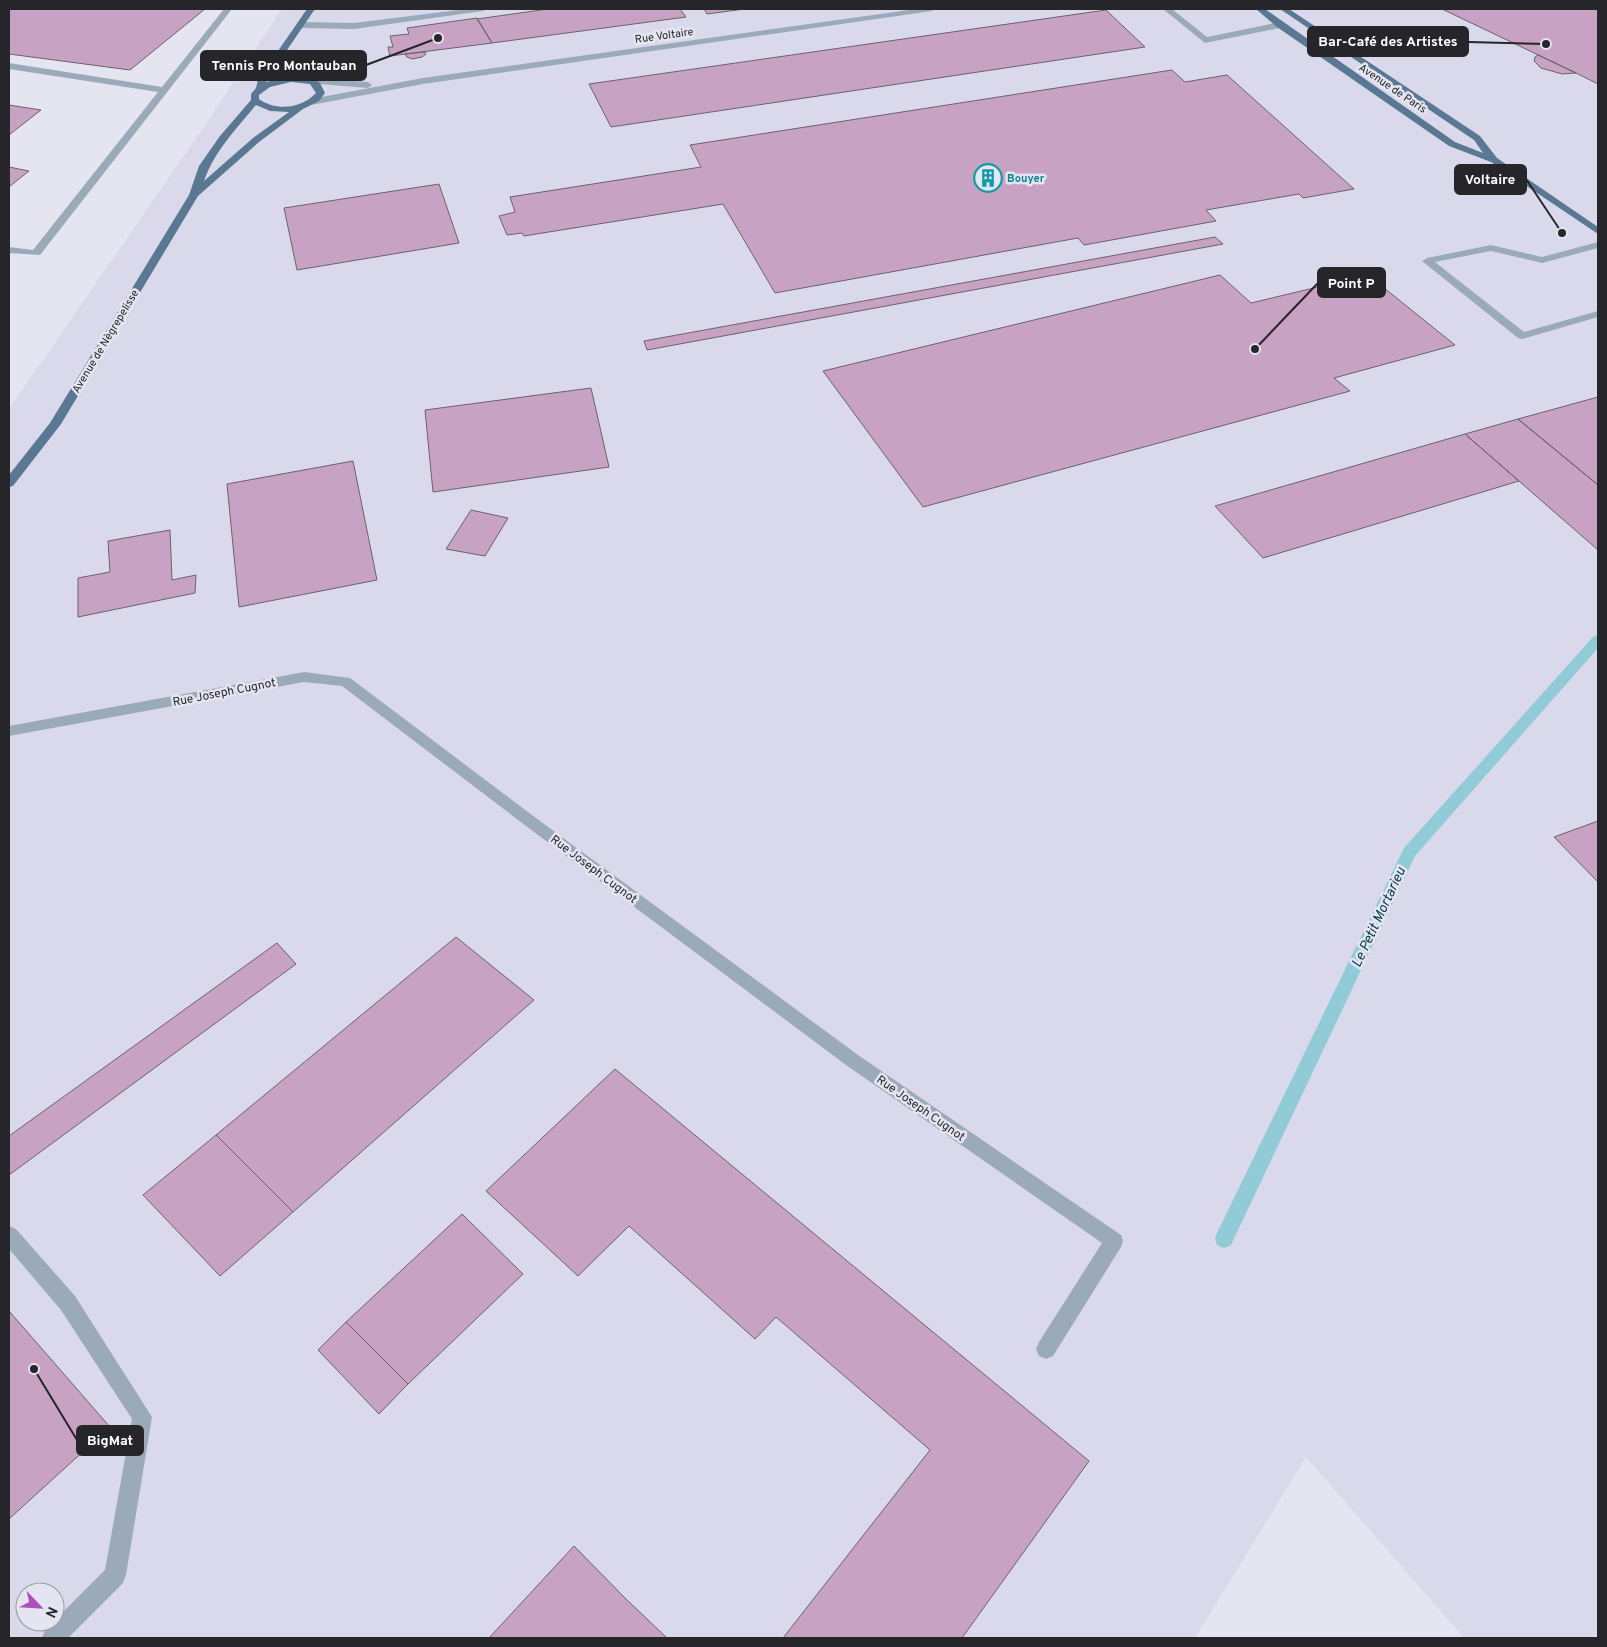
<svg xmlns="http://www.w3.org/2000/svg" width="1607" height="1647" viewBox="0 0 1607 1647" font-family="Overpass,sans-serif">
	<rect width="100%" height="100%" fill="#e5e5f1"/>
	<path fill="#dad9ec" fill-rule="evenodd" d="M282,9H1598V1638H1464L1306,1457L1195,1638H9V409L201,131ZM25,1592H55V1622H25Z"/>
	<g fill="none" stroke-linecap="round" stroke-linejoin="round">
		<path fill="#90cbd7" fill-rule="evenodd" d="M1598,635V648L1415,856L1231,1245L1224,1248L1217,1245L1215,1239L1217,1233L1404,848L1593,637Z"/>
	</g>
	<path fill="#c8a2c2" stroke="#6b626a" d="M9,9H205L130,70L9,54Z
		M548,9H680L686,17L492,43L477,19Z
		M704,9H745L707,14Z
		M1442,9H1598V84L1576,73Z
		M1106,10L1145,47L611,127L589,84Z
		M477,18L492,43L390,56L388,47H393L390,36L409,34L407,28Z
		M425,52L426,54L422,57L412,59L407,57L405,54Z
		M1538,55L1576,73L1562,74L1541,68L1534,61L1535,57Z
		M1172,70L1185,82L1227,75L1354,189L1303,198L1299,194L1206,210L1216,221L1084,245L1078,238L775,293L723,204L524,236L522,233L507,235L499,216L515,212L510,197L701,167L690,145Z
		M9,105L41,110L9,135Z
		M9,167L29,171L9,187Z
		M439,184L459,243L297,270L284,208Z
		M1215,237L1223,244L647,350L644,341Z
		M1220,275L1251,303L1368,275L1455,345L1334,378L1350,391L923,507L823,371Z
		M591,388L609,467L433,492L425,410Z
		M1598,397V485L1518,419Z
		M1518,419L1598,485V550L1465,434Z
		M1465,434L1519,481L1263,558L1215,506Z
		M353,461L377,580L239,607L227,484Z
		M471,510L508,518L485,556L446,549Z
		M170,530L172,580L196,575L195,593L78,617V578L110,572L108,541Z
		M1598,821V882L1554,837Z
		M456,937L534,1000L293,1212L216,1135Z
		M277,943L296,964L9,1175V1136Z
		M615,1069L1089,1461L962,1638H783L930,1450L776,1317L755,1339L629,1226L578,1276L486,1191Z
		M216,1135L293,1212L220,1276L143,1195Z
		M462,1214L523,1274L408,1384L346,1322Z
		M9,1311L110,1427L9,1519Z
		M346,1322L408,1384L379,1414L318,1350Z
		M574,1546L626,1599L667,1638H489Z"/>
	<g fill="none" stroke-linecap="round" stroke-linejoin="round">
		<path fill="#9baab9" fill-rule="evenodd" d="M224,9H232L40,255L9,253V247L33,250L158,92L9,69V63L162,87Z
			M466,9H487L483,11L354,29L300,28L296,25L300,22L354,23Z
			M916,9H936L932,11L423,84L311,105L307,102L311,99L423,78Z
			M1163,9H1172L1207,37L1280,22L1284,25L1280,28L1205,43Z
			M310,78L368,82L372,85L368,88L307,83V79Z
			M1598,242V248L1542,263L1491,251L1435,262L1524,332L1598,311V317L1522,339L1518,338L1422,261L1427,258L1491,245L1542,257Z
			M304,672L350,678L540,821L858,1055L1121,1235L1123,1241L1121,1247L1053,1356L1046,1359L1039,1356L1036,1349L1039,1342L1102,1243L846,1065L530,829L342,686L304,682L9,736V726Z
			M9,1226L16,1229L75,1296L152,1417L126,1575L123,1583L68,1638H42L45,1630L105,1570L132,1419L61,1310L9,1249Z"/>
		<path fill="#5b7892" fill-rule="evenodd" d="M307,9H315L285,53C295,77 303,71 320,83L325,93L319,101L303,109L259,142L198,196L61,424L13,486L9,487V475L50,423L189,195L199,166L220,136L251,100V94L256,88L259,75L278,51ZM280,60L283,68L293,76L266,82L267,75ZM291,82L310,84L316,93C302,108 277,112 259,99V95L270,87ZM256,105L270,111L289,112L253,138L204,181C214,152 236,129 256,105Z
			M1256,9H1265L1455,142L1483,153L1474,140L1280,9H1289L1480,136L1497,158L1598,227V234L1491,162L1449,146L1277,27Z"/>
	</g>
	<defs>
		<symbol id="building-ring" viewBox="-11 -11 22 22"><circle r="9.5" fill="#e5e5f1" stroke="#0f9aa8" stroke-width="1.5"/><path d="M-4-6H4V6H1V3H-1V6H-4ZM-2.5-4.3h1.7v1.8h-1.7ZM.8-4.3h1.7v1.8H.8ZM-2.5-1h1.7V.8h-1.7ZM.8-1h1.7V.8H.8Z" fill="#0f9aa8"/></symbol>
	</defs>
	<g fill-rule="evenodd">
		<use href="#building-ring" x="972" y="162" width="32" height="32"/>
	</g>
	<g text-anchor="middle" stroke-width="5" stroke-linejoin="round" paint-order="stroke">
		<g font-size="11" fill="#26262a" stroke="#e5e5f1">
			<text transform="translate(664 35) rotate(-8)" y="4">Rue Voltaire</text>
			<text transform="translate(1393 88) rotate(34)" y="4">Avenue de Paris</text>
			<text transform="translate(105 341) rotate(-59)" y="4">Avenue de Nègrepelisse</text>
		</g>
		<g font-size="11" font-weight="bold" fill="#0d838f" stroke="#e5e5f1" text-anchor="start">
			<text x="1007" y="182">Bouyer</text>
		</g>
		<g font-size="12" fill="#26262a" stroke="#e5e5f1">
			<text transform="translate(224 692) rotate(-11)" y="4">Rue Joseph Cugnot</text>
			<text transform="translate(594 869) rotate(37)" y="4">Rue Joseph Cugnot</text>
			<text transform="translate(921 1108) rotate(35)" y="4">Rue Joseph Cugnot</text>
		</g>
		<g font-size="14" font-style="italic" fill="#063f48" stroke="#e5e5f1">
			<text transform="translate(1378 917) rotate(-65)" y="5">Le Petit Mortarieu</text>
		</g>
	</g>
	<path fill="none" stroke="#26262a" stroke-width="2" d="M1546 44L1468 42M438 38L366 65M1562 233L1526 179M1255 349L1318 283M34 1369L77 1440"/>
	<g fill="#26262a" stroke="#e5e5f1" stroke-width="2">
		<circle cx="1546" cy="44" r="5"/>
		<circle cx="438" cy="38" r="5"/>
		<circle cx="1562" cy="233" r="5"/>
		<circle cx="1255" cy="349" r="5"/>
		<circle cx="34" cy="1369" r="5"/>
	</g>
	<g fill="#26262a" stroke="#26262a" stroke-width="2">
		<rect x="1308" y="27" width="160" height="29" rx="5"/>
		<rect x="201" y="51" width="165" height="29" rx="5"/>
		<rect x="1455" y="165" width="71" height="29" rx="5"/>
		<rect x="1318" y="268" width="67" height="29" rx="5"/>
		<rect x="77" y="1426" width="66" height="29" rx="5"/>
	</g>
	<g font-size="14" text-anchor="middle" font-weight="bold" fill="#fff">
		<text x="1388" y="46">Bar-Café des Artistes</text>
		<text x="284" y="70">Tennis Pro Montauban</text>
		<text x="1490" y="184">Voltaire</text>
		<text x="1351" y="288">Point P</text>
		<text x="110" y="1445">BigMat</text>
	</g>
	<rect width="1607" height="1647" fill="none" stroke="#26262a" stroke-width="20"/>
	<g transform="translate(40 1607) rotate(115)"><circle r="24" fill="#e5e5f1" stroke="#9999a1"/>
	<path d="M0-4L9 19L0 12L-9 19Z" fill="#ad4fb9"/>
	<text y="-8" font-size="14" font-weight="bold" text-anchor="middle" fill="#26262a">N</text>
	</g>
</svg>
